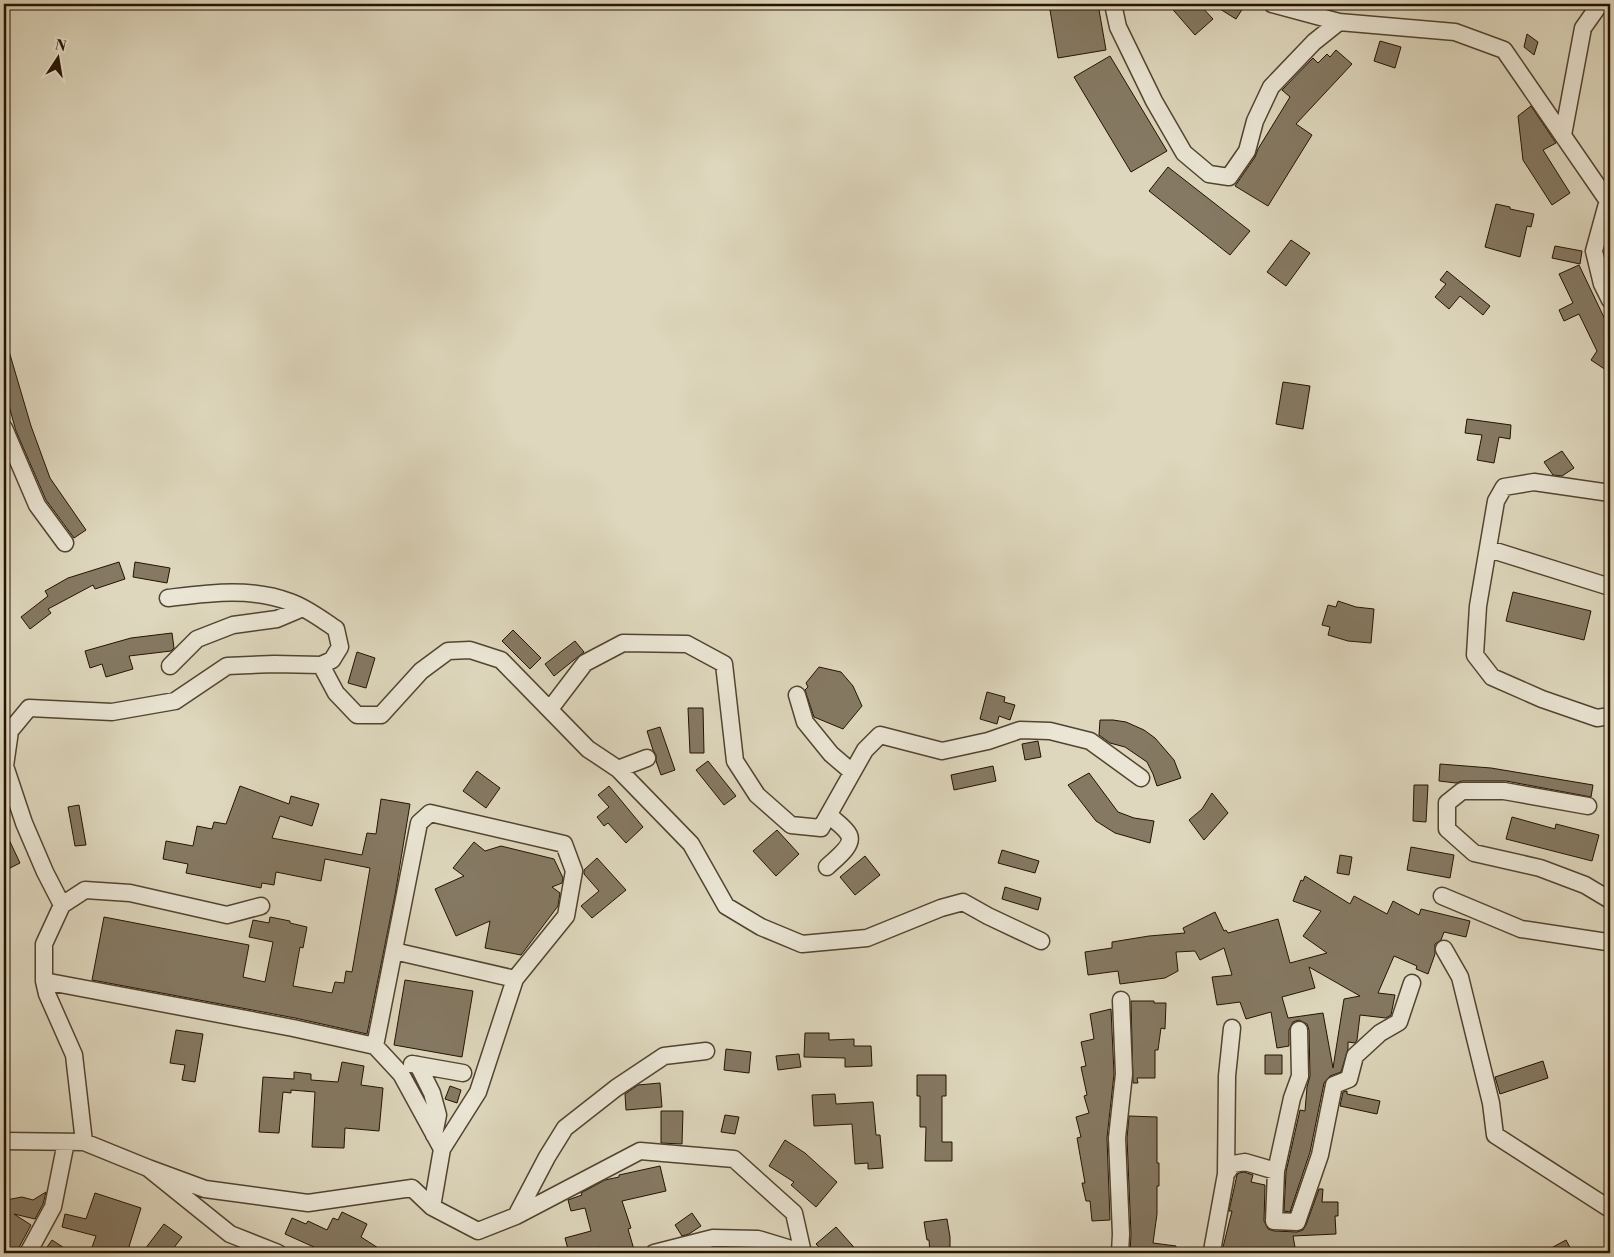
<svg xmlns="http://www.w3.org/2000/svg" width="1614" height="1257" viewBox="0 0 1614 1257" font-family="'Libre Bodoni',serif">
	<rect width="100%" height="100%" fill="#ded7bd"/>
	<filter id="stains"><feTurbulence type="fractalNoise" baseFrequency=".004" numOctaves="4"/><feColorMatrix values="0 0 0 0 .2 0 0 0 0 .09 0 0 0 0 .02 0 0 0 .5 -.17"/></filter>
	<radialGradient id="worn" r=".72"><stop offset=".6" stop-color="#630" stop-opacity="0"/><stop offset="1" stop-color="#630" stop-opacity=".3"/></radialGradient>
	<path fill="#857963" stroke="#241301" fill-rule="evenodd" d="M1049,4H1098L1106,50L1058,58Z
		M1168,4H1199L1213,19L1195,35Z
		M1212,4H1236L1243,8L1236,19Z
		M1527,34L1538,42L1534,55L1524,47Z
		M1380,41L1401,47L1395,68L1374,61Z
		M1336,50L1352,64L1296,124L1312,135L1268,206L1235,186L1255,157L1258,149L1290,97L1282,90L1313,58L1318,63L1327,54L1330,57Z
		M1110,56L1167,151L1131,172L1074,77Z
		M1531,106L1556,143L1543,150L1570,193L1552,205L1523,160L1518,116Z
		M1168,167L1250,231L1230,255L1149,191Z
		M1496,204L1510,207V209L1534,214L1531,227L1527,226L1520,257L1485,247Z
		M1291,240L1310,253L1286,286L1267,272Z
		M1555,246L1582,251L1580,264L1552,258Z
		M1579,265L1610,330V364L1606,370L1591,360L1597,351L1579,314L1564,321L1559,310L1573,303L1559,274Z
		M1447,271L1490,306L1483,315L1460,296L1449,309L1435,297L1446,284L1440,280Z
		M6,341L31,426L50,478L86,530L74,538L46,500L16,431L4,388V342Z
		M1283,382L1310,386L1303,429L1276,424Z
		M1467,419L1511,425L1510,439L1499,437L1494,463L1477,460L1482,435L1465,433Z
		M1562,451L1574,468L1562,476L1553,475L1544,462Z
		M119,562L125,579L95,589L93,585L48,609L51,613L30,629L21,617L48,596L45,591L68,578Z
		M135,562L170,568L167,583L133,577Z
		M1513,592L1591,611L1584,640L1506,621Z
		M1338,601L1356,607L1374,609L1371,643L1348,641L1328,635L1330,627L1322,625L1328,605L1336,607Z
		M513,630L541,658L530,669L502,641Z
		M172,633L174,648L171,651L129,656L133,669L106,677L102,664L90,668L85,651L131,638Z
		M575,641L584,652L554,676L545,664Z
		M357,652L375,658L366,688L348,683Z
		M819,667L841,672L853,686L862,706L843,729L814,717L805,690L808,687L806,683Z
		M987,692L1005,697L1004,702L1015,705L1010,720L999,716L997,724L980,719Z
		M688,708H703L704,753H690Z
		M1100,720H1113L1126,722L1144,730L1155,738L1174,760L1181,778L1157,786L1153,774L1147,762L1125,747L1110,743L1099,735Z
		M660,727L675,770L661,775L656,761V755L653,750L647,731Z
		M1038,741L1041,757L1025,760L1022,744Z
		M708,761L736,796L724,805L696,770Z
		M1440,764L1491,768L1593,785L1591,797L1506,781H1462L1456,783L1439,781Z
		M993,766L996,781L954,790L951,775Z
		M477,771L500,788L486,808L463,791Z
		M1089,773L1118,812L1134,818L1154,821L1150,843L1115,833L1096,821L1068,785Z
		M1414,785H1428L1426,822L1413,821Z
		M240,786L289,804L291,796L319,804L312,826L280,816L272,838L362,855L367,833L376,834L381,799L410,804L395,895L367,1034L295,1018L92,980L104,917L249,945L243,977L265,982L273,942L249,937L253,920L269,923L270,917L290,921V923L307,927L303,948L300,947L293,986L332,993L335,982L344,983L346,971L352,972L370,868L325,859L321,881L276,872L274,885L262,883L261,888L186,873L188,864L163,859L166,841L193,846L197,826L212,829L214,822L226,824Z
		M609,786L643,827L626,843L608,823L604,826L597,817L609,807L598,795Z
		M1212,793L1228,813L1204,840L1189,820L1202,809Z
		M79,805L86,845L75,846L68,807Z
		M1512,817L1555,829L1556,824L1599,835L1592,861L1506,839Z
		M4,829L20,863L4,871Z
		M777,830L799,854L776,876L753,851Z
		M474,842L485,851L501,846L554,859L563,878L562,883L552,887L560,893L558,906L521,955L485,948L490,921L456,936L435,889L464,876L453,868Z
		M1411,847L1454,855L1450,878L1407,870Z
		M1002,850L1039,861L1035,873L998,863Z
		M1340,855L1352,857L1349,875L1337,873Z
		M865,856L880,875L855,895L840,877Z
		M597,858L626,890L592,918L581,906L599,891L584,874V870Z
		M1305,876L1350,904L1354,896L1387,914L1393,901L1419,915L1421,909L1470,921L1466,937L1444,932L1441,940L1435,944V954L1428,974L1416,969L1417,966L1394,956L1378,993L1395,995L1391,1015L1386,1018L1360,1015L1357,1040L1355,1043L1348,1042V1049L1341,1072L1330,1076L1324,1083L1310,1152L1290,1212L1284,1211L1286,1172L1300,1110L1305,1111L1307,1087L1310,1076L1309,1030L1307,1024L1299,1020L1293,1022L1289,1030V1046L1277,1048L1271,1012L1246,1019L1240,1002L1217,1005L1212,977L1232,975L1224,948L1200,960L1195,951L1176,952L1178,971L1165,978L1120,984L1118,971L1088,975L1085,952L1112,948V942L1149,936L1185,933L1183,928L1215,912L1224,931L1226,930L1228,933L1278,919L1290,963L1327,953L1303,936L1321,911L1293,901L1301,880L1303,881ZM1309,967L1360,996L1344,999L1333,1068L1323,1013L1288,1018L1282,997L1315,988Z
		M1005,887L1041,898L1038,910L1002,899Z
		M405,980L473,991L462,1057L394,1045Z
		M1131,1001H1154V1003H1166L1165,1029L1161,1028L1158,1050H1155V1078H1137L1138,1083H1133Z
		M1111,1009L1114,1074L1107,1138L1110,1220L1092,1221L1090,1201H1086L1082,1183H1085L1077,1138L1081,1137L1076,1117L1089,1113L1084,1096L1087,1095L1081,1067L1086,1066L1081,1042L1094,1039L1090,1014Z
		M176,1030L203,1034L195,1082L182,1080L185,1065L170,1063Z
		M805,1033H829V1040L854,1039V1046H871L872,1066L845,1067V1058L804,1057Z
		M726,1049L751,1052L749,1073L724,1070Z
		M799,1054L801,1067L778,1070L776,1056Z
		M1265,1055H1282V1074H1265Z
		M1543,1061L1548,1078L1500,1094L1495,1077Z
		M342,1062L364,1066L361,1085L383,1088L379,1131L345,1128L344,1148L312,1147L315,1092L291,1090V1093L283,1092L279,1133L259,1132L263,1077L294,1079V1072L311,1074V1080L338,1082Z
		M917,1075H946V1096H942V1142H952V1161H925L926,1127H920V1096H917Z
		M660,1083L662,1107L626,1110L625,1094L638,1085Z
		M450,1086L461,1090L457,1103L445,1099Z
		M1347,1091V1094L1380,1101L1377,1114L1340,1106L1343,1092Z
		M835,1094L836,1104L873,1102L876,1135H880L883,1168L868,1169V1163L855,1164L852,1124L814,1126L812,1095Z
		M661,1111H683L682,1144L661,1143Z
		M725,1115L739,1117L735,1134L721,1132Z
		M1129,1116L1157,1117V1163H1159V1186H1157V1214L1153,1243L1176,1246V1253H1130L1131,1234L1127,1138Z
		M785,1140L805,1153L837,1182L816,1207L791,1185L794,1182L769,1166Z
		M660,1166L666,1191L622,1201L631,1228L628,1229L635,1253H602L600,1247L578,1253H569L565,1238L591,1231L585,1208L571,1211L568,1200L582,1195L581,1193L605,1180L619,1177V1175Z
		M1244,1172L1253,1175L1251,1182L1265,1185L1264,1221L1268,1229L1274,1231L1297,1232L1303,1230L1306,1225L1319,1189H1323L1322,1202H1338V1216H1335L1336,1234L1293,1236L1296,1253H1225L1223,1247L1232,1211H1229L1237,1175L1239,1173Z
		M46,1192L43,1204L35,1219L14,1214L31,1225L16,1253H4V1203L6,1200L22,1197L33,1200Z
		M95,1193L141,1208L127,1253H90L96,1236L62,1227L65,1214L86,1219Z
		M342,1212L367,1224L361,1237L386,1253H327L285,1234L292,1218L306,1224L308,1221L327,1230L333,1218L338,1220Z
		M692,1213L701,1226L689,1234L682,1236L675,1225Z
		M947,1219L950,1237V1253H930L929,1240H927L924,1222Z
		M164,1224L182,1237L170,1253H142Z
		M836,1227L859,1253H825L816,1244Z
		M52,1240L72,1253H43Z
		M1566,1240L1573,1253H1542Z"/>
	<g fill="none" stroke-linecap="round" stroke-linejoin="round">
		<defs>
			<path id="minor" d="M1113,4L1118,27L1154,101L1184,153L1209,174L1229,177L1247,151L1255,121L1271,87L1314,42L1339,22
				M1272,4L1339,22L1455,32L1504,50L1610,204
				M1563,135L1583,28L1600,4
				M1608,200L1594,251L1602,284L1610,300
				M4,428L37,505L65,543
				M1610,493L1534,482L1504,487L1496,501L1478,606L1475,655L1492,677L1542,699L1597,718L1610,716
				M1489,549L1610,587
				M168,598C209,593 250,587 290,602C307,608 321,619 336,629L340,647L332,660L321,665
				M170,666L197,639L233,625L277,619L303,608
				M797,695L805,722L831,754L852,772
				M550,709L585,663L623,643L687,644L724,664L735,761L757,795L791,825L821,828L865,750L880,735L942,751L988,741L1020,730L1050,731L1090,741L1141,778
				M618,769L647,758
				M1588,806L1504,791H1462L1447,803V829L1474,853L1540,868L1585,885L1610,900
				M827,867C834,860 854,846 849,835C846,828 835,821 829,815
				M1442,896L1521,929L1607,942L1610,941
				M62,905L85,890L130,893L227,915L261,906
				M1444,949L1460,977L1491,1103L1495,1135L1610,1209
				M394,951L515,979
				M44,981L293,1028L375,1046L401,1074L442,1149L432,1207
				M1299,1030L1300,1076L1292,1098L1276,1171L1274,1221L1297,1222L1320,1155L1334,1085L1349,1079L1355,1056L1380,1033L1399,1022L1412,983
				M375,1046L419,823L430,813L564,844L574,871L566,916L515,979L478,1092L442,1149
				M412,1064L463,1073
				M418,1065L432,1093L438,1115L434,1135
				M4,1141L84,1142L148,1168L230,1234L278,1253
				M84,1142L74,1055L47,994L44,981V944L62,905L45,872L24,823L5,766L10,731L29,708L112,712L175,701L227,666L274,664L321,665L336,693L357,715H381L421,671L448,651L470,650L501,660L588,749L618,769L691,844L726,906L761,927L802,944L867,938L941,908L963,902L988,916L1041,941
				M148,1168L205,1189L308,1203L412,1188L432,1207L478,1231L516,1216L640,1151L734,1159L794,1213L803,1253
				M1226,1174L1233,1164L1245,1162L1276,1171
				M516,1216L547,1157L565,1128L616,1088L664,1056L706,1051
				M28,1253L53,1207L66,1142
				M654,1253L713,1238L758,1239L801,1252
				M1120,1253L1121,1234L1117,1138L1124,1074L1121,1000
				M1215,1253L1212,1251L1226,1174L1227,1076L1232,1028"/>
		</defs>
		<use href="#minor" stroke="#524430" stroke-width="19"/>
		<use href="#minor" stroke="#eae5d4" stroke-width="16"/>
	</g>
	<rect width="1614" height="1257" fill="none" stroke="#ded7bd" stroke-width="20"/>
	<rect x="5" y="5" width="1604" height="1247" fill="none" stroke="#241301" stroke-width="2.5"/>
	<rect x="10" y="10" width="1594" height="1237" fill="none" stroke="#241301"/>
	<g transform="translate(58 58) rotate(12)" stroke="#eae5d4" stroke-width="4" paint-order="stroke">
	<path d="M0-4L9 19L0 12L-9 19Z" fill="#241301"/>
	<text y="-8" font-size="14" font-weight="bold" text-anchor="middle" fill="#241301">N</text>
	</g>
	<rect width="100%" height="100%" filter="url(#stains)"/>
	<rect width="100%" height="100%" fill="url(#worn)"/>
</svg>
